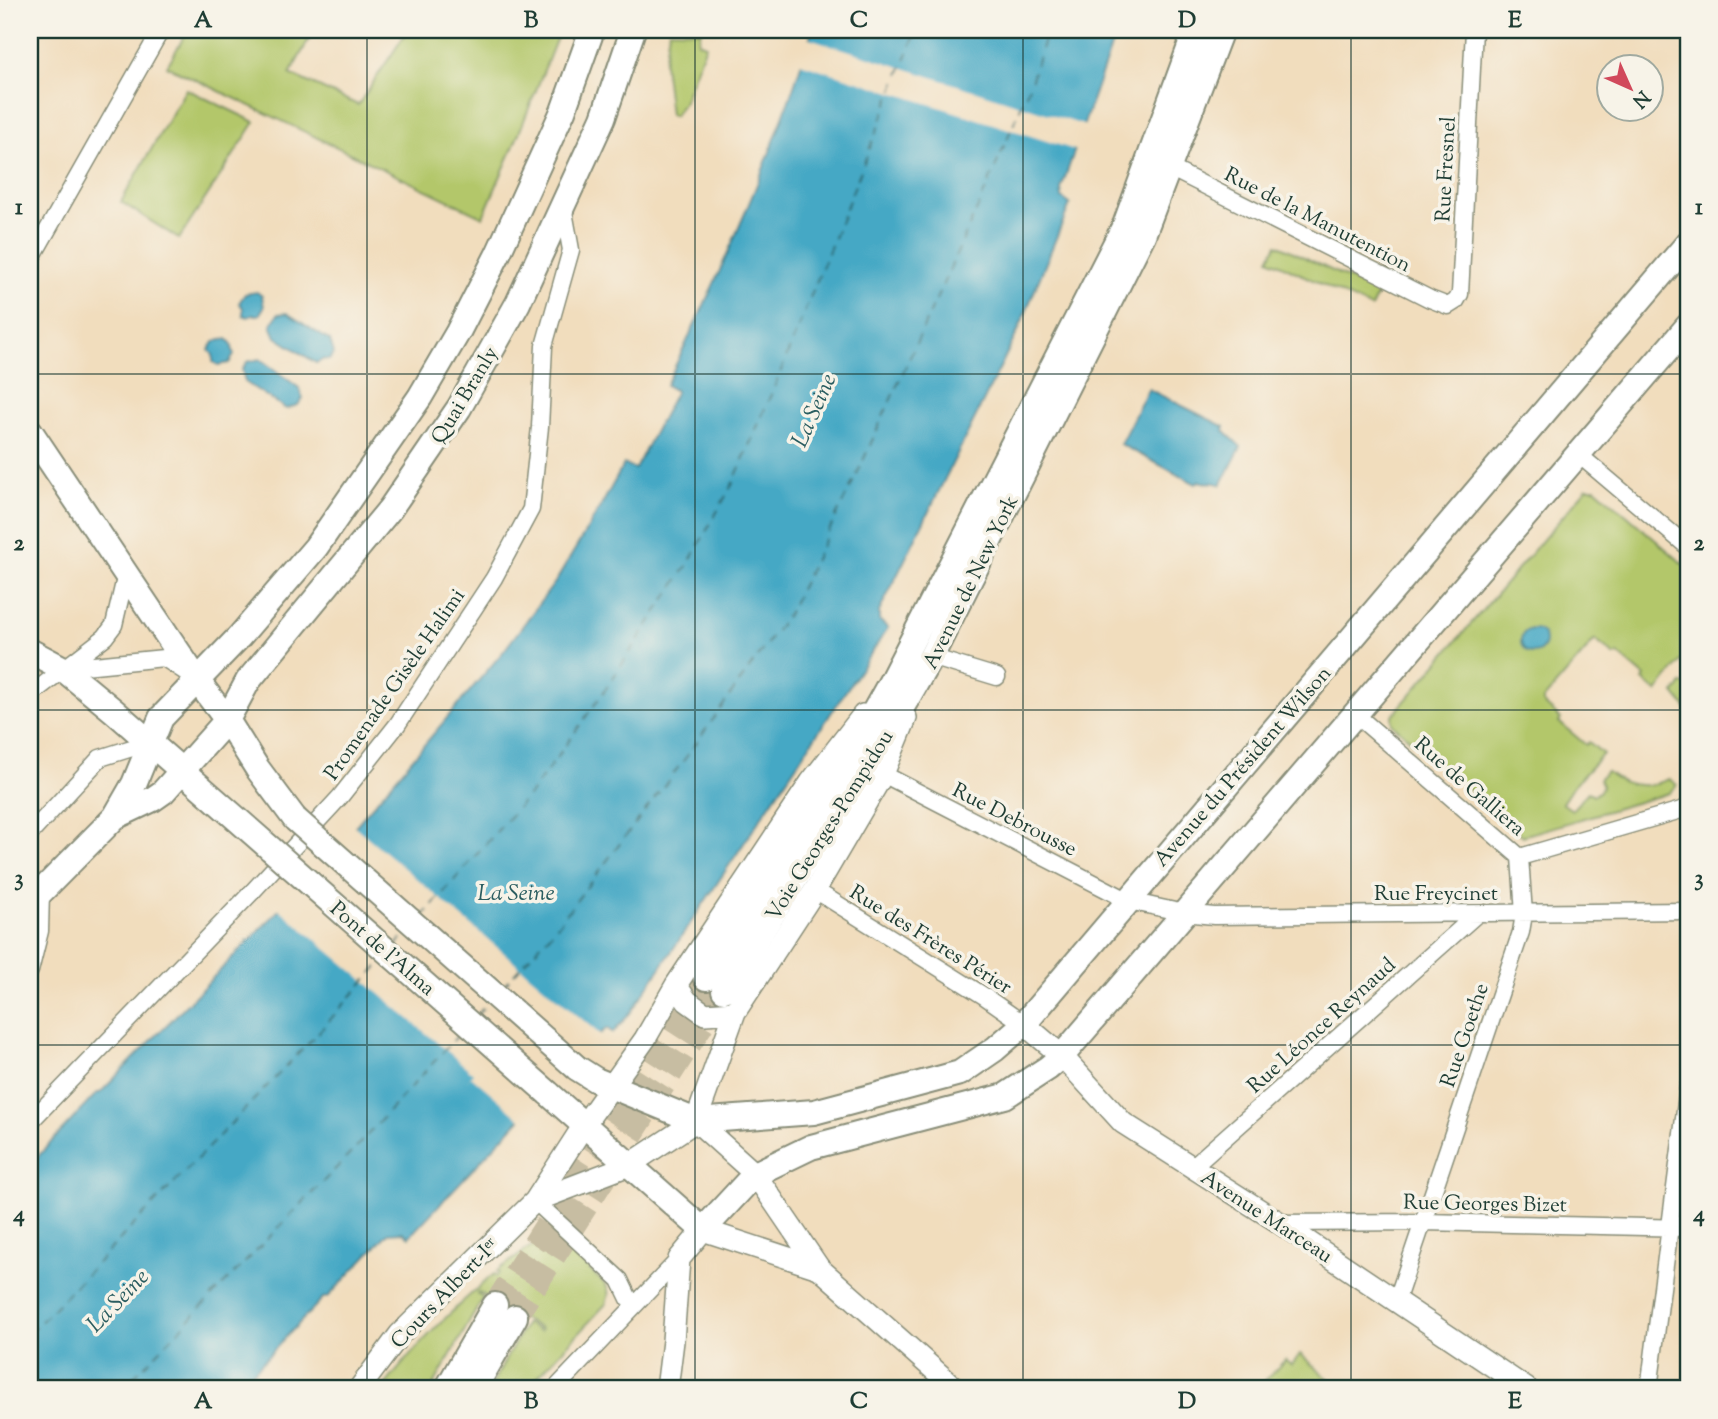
<svg xmlns="http://www.w3.org/2000/svg" width="1718" height="1419" viewBox="0 0 1718 1419" font-family="'Sorts Mill Goudy',serif">
	<rect width="100%" height="100%" fill="#f7f3e8"/>
	<filter id="ink" filterUnits="userSpaceOnUse"><feTurbulence type="fractalNoise" baseFrequency=".0143" numOctaves="2"/><feDisplacementMap in="SourceGraphic" scale="14" xChannelSelector="R" yChannelSelector="G"/><feConvolveMatrix kernelMatrix="1 2 1 2 8 2 1 2 1" color-interpolation-filters="sRGB"/></filter>
	<filter id="wash" filterUnits="userSpaceOnUse"><feTurbulence type="fractalNoise" baseFrequency=".00686" numOctaves="4" result="noise"/><feDisplacementMap in="SourceGraphic" scale="28" xChannelSelector="R" yChannelSelector="G"/><feGaussianBlur stdDeviation="1.57" result="paint"/><feColorMatrix in="noise" values="0 0 0 0 0 0 0 0 0 0 0 0 0 0 0 0 0 1.4 0 .05"/><feComposite in="paint" operator="in"/></filter>
	<g filter="url(#wash)">
		<rect width="100%" height="100%" fill="#f1ddbd"/>
		<path fill="#b3c76b" stroke="#698250" stroke-width="2" d="M188,30H314L290,74L358,105L408,30H560L515,143L483,217L167,66Z
			M669,30L701,31L698,42L706,45L683,103L674,116L670,115L664,63Z
			M186,89L255,122L179,239L121,202Z
			M1277,244L1378,293L1371,308L1269,259Z
			M1587,488H1595L1688,568V652L1657,692L1643,680L1645,677L1618,654L1615,656L1595,640L1543,700V703L1561,719L1559,722L1586,745L1589,742L1603,754L1574,785L1562,803L1572,810L1588,792L1594,795L1600,791L1602,786L1599,779L1606,771C1625,787 1647,789 1669,779L1677,785L1669,793L1523,836L1392,724V716Z
			M1682,684L1688,686V710L1674,693Z
			M553,1238L558,1241L604,1283C610,1290 609,1296 606,1304L526,1389H489L526,1323L540,1331L541,1329L478,1292L477,1294L483,1298L433,1386L436,1389H382C415,1347 452,1309 494,1274L496,1276L499,1273L497,1271L540,1240Z
			M1300,1354L1333,1383L1328,1389H1257L1285,1360L1292,1365Z"/>
		<path fill="#45a8c5" stroke="#32727c" stroke-width="2" d="M812,30H1117L1061,189L1062,198L1070,204L1018,331L879,612V620L888,628L631,1012L613,1033L607,1028L600,1034L409,1237L403,1232L388,1233L328,1297L323,1298L237,1389H30V1165L97,1093H100L282,907L358,823L503,652L556,581L601,506L624,464L635,469L676,391L666,385C722,270 775,153 812,30Z
			M257,292L262,296L264,307L259,315H253L248,317L243,315V308L239,303L245,294Z
			M287,313L330,341L334,353L329,360L324,359L316,363L276,337L271,325L278,314Z
			M227,339L231,343L234,355L229,363L218,365L213,362V355L209,350L215,341Z
			M260,359L299,388L303,398L298,405L286,409L245,382L242,370L247,362Z
			M1148,389L1225,427L1224,431L1241,447L1221,485C1214,481 1207,484 1199,481L1196,484L1120,444Z
			M1521 641a12 12 0 1 1 24 0a12 12 0 1 1-24 0Z"/>
		<path fill="#f1ddbd" d="M806,37L1086,126L1078,151L797,62Z
			M352,824L603,1037L522,1120L471,1076L465,1083L473,1073L277,907Z"/>
		<g fill="none" stroke-linecap="round" stroke-linejoin="round">
			<path stroke="#2a5d60" stroke-width="2" stroke-dasharray="9 7" stroke-linecap="butt" d="M422,917L534,789L601,696L687,566L733,483L776,383L917,30
				M396,945L406,934
				M503,986L554,930L687,756L788,614L857,474L987,187L1031,82L1047,30
				M477,1015L487,1004
				M30,1333L318,1033L381,963
				M122,1389L350,1154L461,1032"/>
		</g>
	</g>
	<g filter="url(#ink)">
		<g fill="none" stroke-linecap="round" stroke-linejoin="round">
			<path stroke="#c7bda2" stroke-width="24" stroke-dasharray="24 12" stroke-linecap="butt" d="M495,1305L706,978
				M515,1317L724,990"/>
			<defs>
				<path id="street" d="M1170,168L1430,299L1448,306L1456,301L1460,294L1474,30
					M30,261L161,30
					M1578,454L1688,547
					M931,657L997,677
					M64,668L164,658L187,673
					M30,695L105,637L114,625L126,574
					M1355,714L1520,857L1688,808
					M883,774L1129,901L1184,913L1214,916L1688,911
					M30,834L100,758L151,742
					M815,890L984,996L1024,1024
					M30,971L40,931L41,892
					M30,1122L252,892L340,797L397,725L494,578L531,509L540,427L544,346L571,250L563,206
					M1192,1167L1477,914
					M535,1201L620,1280L633,1307
					M1280,1223L1423,1222L1688,1228
					M1396,1302L1521,932L1524,914L1520,857
					M555,1389L679,1259
					M1649,1389L1688,1087"/>
				<path id="secondary" d="M676,985L687,1001L705,1014L735,1012
					M1024,1024L1062,1056L1123,1123L1280,1223L1527,1389
					M696,1121L735,1012L815,890L883,774L906,718
					M696,1121L755,1174L819,1268L956,1389
					M535,1201L629,1165L696,1121
					M359,1389L400,1334L535,1201L584,1125L645,1039L676,985L811,782L863,715
					M667,1389L673,1341L679,1259L703,1230L819,1268"/>
				<path id="primary" d="M30,431L197,680L227,720L257,768L295,819
					M30,651L62,668L114,711L271,849
					M115,817L153,799L163,792L227,720L248,681L390,509L459,408L518,303L563,205L603,118L633,30
					M30,903L115,817L134,784L161,718L239,637L316,547L420,397L458,332L498,254L563,111L592,30
					M706,978L854,748L893,678L1125,225L1196,30
					M724,990L871,761L931,657L1143,235L1221,30
					M577,1068L596,1080L696,1121L814,1112L960,1073L995,1049L1024,1024L1688,243
					M548,1093L703,1230L755,1174L811,1147L1005,1096L1048,1068L1062,1056L1688,326
					M447,1389L495,1305
					M474,1389L515,1317"/>
			</defs>
			<use href="#street" stroke="#888d78" stroke-width="19"/>
			<use href="#secondary" stroke="#888d78" stroke-width="24"/>
			<use href="#primary" stroke="#888d78" stroke-width="28"/>
			<use href="#street" stroke="#fff" stroke-width="16"/>
			<use href="#secondary" stroke="#fff" stroke-width="21"/>
			<use href="#primary" stroke="#fff" stroke-width="24"/>
			<defs>
				<path id="primary-bridge" d="M295,819L577,1068
					M271,849L548,1093"/>
			</defs>
			<use href="#primary-bridge" stroke="#888d78" stroke-width="28" stroke-linecap="butt"/>
			<use href="#primary-bridge" stroke="#fff" stroke-width="24"/>
		</g>
	</g>
	<path fill="none" stroke="#1f3d34" stroke-width="2" stroke-opacity="0.55" d="M367,30V1389M695,30V1389M1023,30V1389M1351,30V1389M30,374H1688M30,710H1688M30,1045H1688"/>
	<g text-anchor="middle" stroke-width="7" stroke-linejoin="round" paint-order="stroke">
		<g font-size="21" fill="#1f3d34" stroke="#f7f3e8">
			<text transform="translate(1445 169) rotate(-87)" y="7">Rue Fresnel</text>
			<text transform="translate(1318 219) rotate(27)" y="7">Rue de la Manutention</text>
			<text transform="translate(464 395) rotate(-59)" y="7">Quai Branly</text>
			<text transform="translate(970 582) rotate(-64)" y="7">Avenue de New York</text>
			<text transform="translate(394 684) rotate(-55)" y="7">Promenade Gisèle Halimi</text>
			<text transform="translate(1242 766) rotate(-49)" y="7">Avenue du Président Wilson</text>
			<text transform="translate(1470 786) rotate(41)" y="7">Rue de Galliera</text>
			<text transform="translate(1015 819) rotate(27)" y="7">Rue Debrousse</text>
			<text transform="translate(829 825) rotate(-58)" y="7">Voie Georges-Pompidou</text>
			<text x="1436" y="900">Rue Freycinet</text>
			<text transform="translate(931 939) rotate(32)" y="7">Rue des Frères Périer</text>
			<text transform="translate(383 948) rotate(41)" y="7">Pont de l'Alma</text>
			<text transform="translate(1321 1025) rotate(-42)" y="7">Rue Léonce Reynaud</text>
			<text transform="translate(1464 1035) rotate(-71)" y="7">Rue Goethe</text>
			<text transform="translate(1485 1203) rotate(1)" y="7">Rue Georges Bizet</text>
			<text transform="translate(1267 1216) rotate(33)" y="7">Avenue Marceau</text>
			<text transform="translate(444 1293) rotate(-46)" y="7">Cours Albert-Iᵉʳ</text>
		</g>
		<g font-size="23" font-style="italic" fill="#2a5d60" stroke="#f7f3e8">
			<text transform="translate(813 410) rotate(-66)" y="8">La Seine</text>
			<text x="516" y="900">La Seine</text>
			<text transform="translate(117 1300) rotate(-46)" y="8">La Seine</text>
		</g>
	</g>
	<rect width="1718" height="1419" fill="none" stroke="#f7f3e8" stroke-width="77"/>
	<g transform="translate(1630 88) rotate(135)"><circle r="33" fill="#f7f3e8" stroke="#a1aaa0" stroke-width="2"/>
	<path d="M0-5L12 26L0 18L-12 26Z" fill="#d1495b"/>
	<text y="-10" font-size="19" font-weight="bold" text-anchor="middle" fill="#1f3d34">N</text>
	</g>
	<rect x="38" y="38" width="1642" height="1342" fill="none" stroke="#1f3d34" stroke-width="2.5"/>
	<g font-size="23" text-anchor="middle" font-weight="bold" fill="#1f3d34">
		<text x="203" y="27">A</text>
		<text x="531" y="27">B</text>
		<text x="859" y="27">C</text>
		<text x="1187" y="27">D</text>
		<text x="1515" y="27">E</text>
		<text x="19" y="214">1</text>
		<text x="1699" y="214">1</text>
		<text x="19" y="550">2</text>
		<text x="1699" y="550">2</text>
		<text x="19" y="885">3</text>
		<text x="1699" y="885">3</text>
		<text x="19" y="1221">4</text>
		<text x="1699" y="1221">4</text>
		<text x="203" y="1408">A</text>
		<text x="531" y="1408">B</text>
		<text x="859" y="1408">C</text>
		<text x="1187" y="1408">D</text>
		<text x="1515" y="1408">E</text>
	</g>
</svg>
